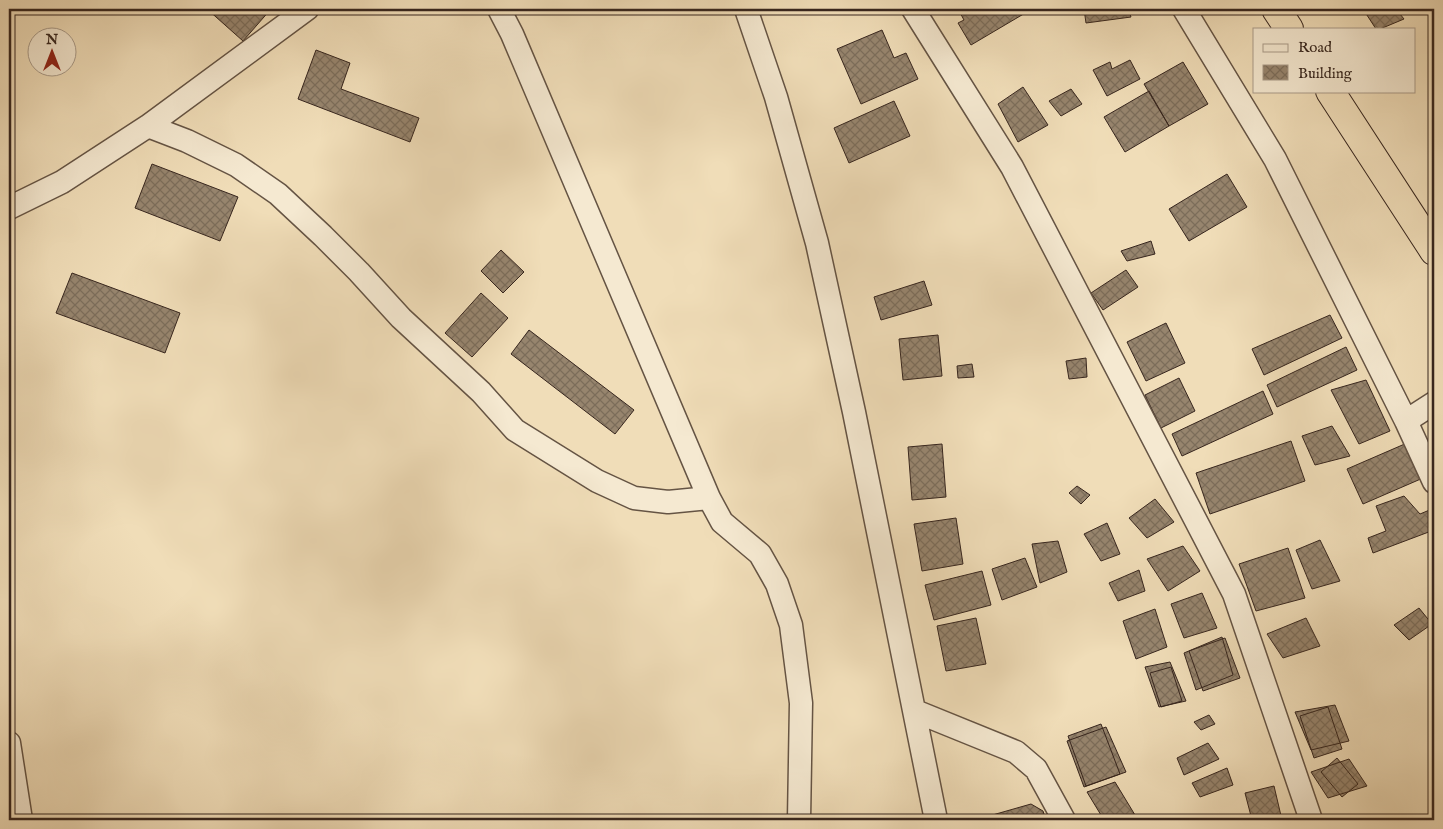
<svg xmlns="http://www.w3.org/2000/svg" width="1443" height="829" viewBox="0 0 1443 829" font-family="'IM FELL English',serif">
	<defs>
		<pattern id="building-cross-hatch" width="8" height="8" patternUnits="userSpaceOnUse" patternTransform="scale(1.25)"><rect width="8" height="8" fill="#97856e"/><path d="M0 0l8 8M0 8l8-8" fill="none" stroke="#7c6d5a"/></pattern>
	</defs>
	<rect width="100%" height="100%" fill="#f0ddb8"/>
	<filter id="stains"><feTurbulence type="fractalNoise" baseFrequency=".004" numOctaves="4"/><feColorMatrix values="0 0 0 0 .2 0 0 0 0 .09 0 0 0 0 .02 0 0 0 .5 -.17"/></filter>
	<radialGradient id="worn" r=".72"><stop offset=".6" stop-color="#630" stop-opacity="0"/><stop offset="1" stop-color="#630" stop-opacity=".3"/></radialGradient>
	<path fill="url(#building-cross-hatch)" stroke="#37261e" d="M207,9H271L243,41Z
		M958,9H1032L971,45L958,23L964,20Z
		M1084,9H1128L1131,17L1086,23Z
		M1363,9H1396L1404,19L1380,29H1376Z
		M882,30L894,58L906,53L918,79L861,104L837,49Z
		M316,50L350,63L341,89L419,118L410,142L298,99Z
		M1130,60L1140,79L1107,96L1093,70L1110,62L1112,69Z
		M1183,62L1208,104L1169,126L1144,84Z
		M1023,87L1048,125L1018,142L998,104Z
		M1071,89L1082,104L1061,116L1049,101Z
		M1149,91L1169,126L1125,152L1104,117Z
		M894,101L910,136L849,163L834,128Z
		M152,164L238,197L220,241L135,208Z
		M1227,174L1247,207L1189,241L1169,209Z
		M1151,241L1155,254L1127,261L1121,251Z
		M501,250L524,272L503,293L481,271Z
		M1126,270L1138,287L1103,310L1091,293Z
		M72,273L180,313L165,353L56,313Z
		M924,281L932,305L881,320L874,297Z
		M481,293L508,318L472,357L445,333Z
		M1330,315L1342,338L1264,375L1252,349Z
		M1166,323L1185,363L1146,381L1127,342Z
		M529,330L634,410L615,434L511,354Z
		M938,335L942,376L903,380L899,339Z
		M1346,347L1357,370L1277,407L1267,385Z
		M1086,358L1087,377L1069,379L1066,361Z
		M972,364L974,377L958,378L957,366Z
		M1179,378L1195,411L1161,428L1145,395Z
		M1366,380L1390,431L1359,444L1331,390Z
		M1263,391L1273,414L1182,456L1172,434Z
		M1332,426L1350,456L1315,465L1302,436Z
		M1291,441L1305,481L1210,514L1196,473Z
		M1407,443L1423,478L1363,504L1347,469Z
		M942,444L946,497L912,500L908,447Z
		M1077,486L1090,495L1081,504L1069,493Z
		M1404,496L1420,514L1432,509L1434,516V530L1373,553L1368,538L1386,531L1376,506Z
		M1155,499L1174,522L1147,538L1129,518Z
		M956,518L963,564L922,571L914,524Z
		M1107,523L1120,554L1101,561L1084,534Z
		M1320,540L1340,581L1312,589L1296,550Z
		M1058,541L1067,572L1040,583L1032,544Z
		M1183,546L1200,571L1168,591L1147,559Z
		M1288,548L1305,598L1256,611L1239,564Z
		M1025,558L1037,587L1002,600L992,569Z
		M1139,570L1145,591L1118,601L1109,583Z
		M982,571L991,605L934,620L925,585Z
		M1202,593L1217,628L1184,638L1171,604Z
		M1419,608L1432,624L1409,640L1394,625Z
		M1155,609L1167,647L1136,659L1123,621Z
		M976,618L986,664L946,671L937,626Z
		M1306,618L1320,646L1283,658L1267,634Z
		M1222,637L1233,675L1196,690L1184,653Z
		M1225,638L1240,678L1203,691L1189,651Z
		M1170,662L1186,701L1159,707L1145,667Z
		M1171,667L1182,701L1161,707L1150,673Z
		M1335,705L1349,741L1311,750L1295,712Z
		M1328,707L1342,749L1314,758L1300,716Z
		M1209,715L1215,724L1201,730L1194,722Z
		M1101,724L1120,774L1086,786L1068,736Z
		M1106,727L1126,772L1084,787L1067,741Z
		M1208,743L1219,759L1184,775L1177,758Z
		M1337,758L1358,784L1342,797L1321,772Z
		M1349,759L1367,786L1328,798L1311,772Z
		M1227,768L1233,785L1200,797L1192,783Z
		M1115,782L1135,815L1120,820H1104L1087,792Z
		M1274,786L1282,820H1252L1245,793Z
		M1031,804L1043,811L1046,820H983L982,818Z"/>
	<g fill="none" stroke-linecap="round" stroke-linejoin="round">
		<defs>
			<path id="minor" d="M499,9L512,34L709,498L722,522L760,554L777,584L791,625L801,703L799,820
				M746,9L776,97L817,243L854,412L936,820
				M913,9L1012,167L1234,594L1311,820
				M1184,9L1275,159L1406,421L1434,482
				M148,126L187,141L236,165L278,194L323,236L359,272L401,318L481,392L515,430L597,481L634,498L668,502L709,498
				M9,208L62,182L148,126L307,9
				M1406,421L1434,403
				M915,711L1016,752L1036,769L1064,820
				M9,743L21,820"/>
			<path id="trunk" d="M1276,9L1289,29
				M1330,91L1434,251"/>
		</defs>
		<use href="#minor" stroke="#655444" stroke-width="25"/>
		<use href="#trunk" stroke="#37261e" stroke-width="30"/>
		<use href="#minor" stroke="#f5e9d1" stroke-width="22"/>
		<use href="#trunk" stroke="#f0ddb8" stroke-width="28"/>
	</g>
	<rect width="1443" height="829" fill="none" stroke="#f0ddb8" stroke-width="30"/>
	<rect x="10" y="10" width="1423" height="809" fill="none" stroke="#37261e" stroke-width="2.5"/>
	<rect x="15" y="15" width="1413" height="799" fill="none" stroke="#37261e"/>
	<rect x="1253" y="28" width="162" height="65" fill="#f5e9d1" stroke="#a99b89"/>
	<rect x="1263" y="44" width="25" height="8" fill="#f5e9d1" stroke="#a99b89"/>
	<text x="1298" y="52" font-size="15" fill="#37261e">Road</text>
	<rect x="1263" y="65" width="25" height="15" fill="url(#building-cross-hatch)" stroke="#a99b89"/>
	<text x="1298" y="78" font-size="15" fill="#37261e">Building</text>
	<g transform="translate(52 52)"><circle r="24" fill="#f5e9d1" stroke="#a99b89"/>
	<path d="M0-4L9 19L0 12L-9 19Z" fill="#8f2418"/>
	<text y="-8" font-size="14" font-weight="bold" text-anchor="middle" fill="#37261e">N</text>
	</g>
	<rect width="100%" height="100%" filter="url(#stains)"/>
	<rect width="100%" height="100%" fill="url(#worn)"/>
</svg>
